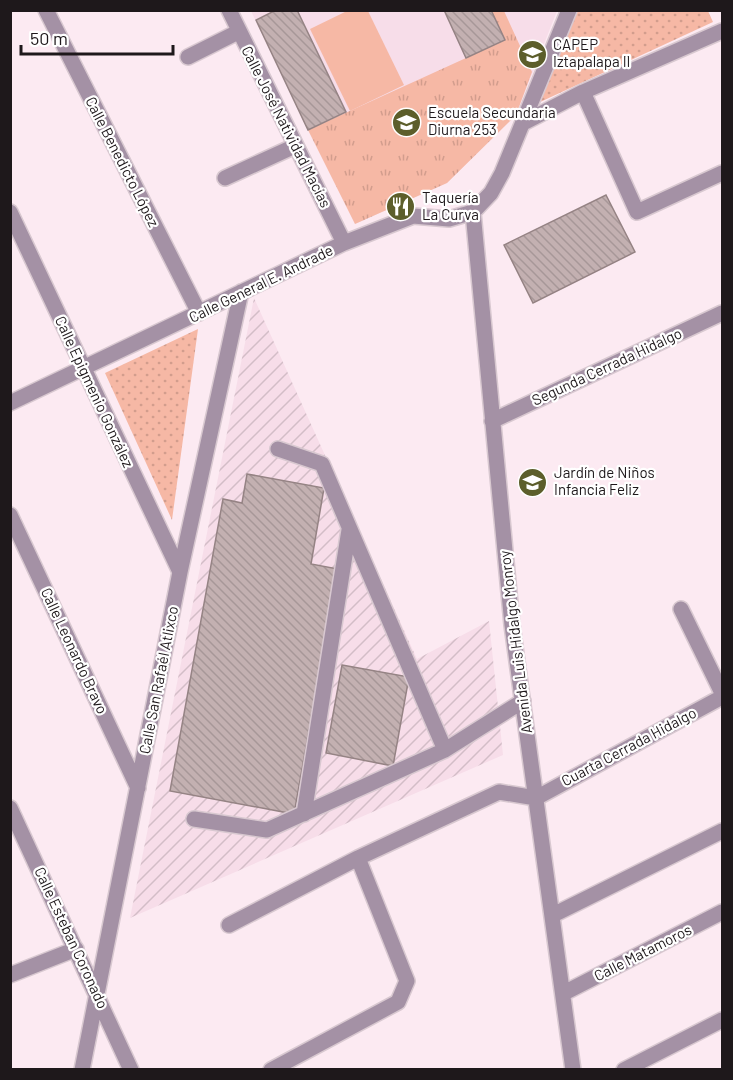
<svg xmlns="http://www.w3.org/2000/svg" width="733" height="1080" viewBox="0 0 733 1080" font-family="Barlow,sans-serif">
	<defs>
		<pattern id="industrial-furrows" width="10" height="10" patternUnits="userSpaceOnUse" patternTransform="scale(1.5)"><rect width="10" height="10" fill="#f7dde9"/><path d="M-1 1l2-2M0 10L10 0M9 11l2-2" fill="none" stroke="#d3bdc7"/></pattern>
		<pattern id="grass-tufts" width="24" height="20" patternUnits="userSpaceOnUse" patternTransform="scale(1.5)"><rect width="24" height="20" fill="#f6b8a5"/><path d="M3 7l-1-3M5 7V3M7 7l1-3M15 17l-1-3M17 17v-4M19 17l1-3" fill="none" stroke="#d29d8d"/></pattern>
		<pattern id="park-dots" width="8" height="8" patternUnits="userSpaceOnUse" patternTransform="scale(1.5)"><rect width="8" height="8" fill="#f6b8a5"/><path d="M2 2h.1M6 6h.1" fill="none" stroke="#d29d8d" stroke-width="1.8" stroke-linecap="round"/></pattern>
		<pattern id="building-back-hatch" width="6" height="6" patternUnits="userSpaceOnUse" patternTransform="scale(1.5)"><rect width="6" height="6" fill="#c3b0b1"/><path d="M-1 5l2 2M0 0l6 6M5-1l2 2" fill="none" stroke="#a79798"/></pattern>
	</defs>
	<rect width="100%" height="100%" fill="#fceaf2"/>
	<path fill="#f7dde9" d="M251,11H557L516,115L447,183L355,224Z"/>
	<path fill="url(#industrial-furrows)" d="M254,298L417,659L489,621L503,755L130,918Z"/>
	<path fill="url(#grass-tufts)" d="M491,11H504L532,72L516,115L447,183L355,224L308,130L466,58Z"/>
	<path fill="url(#park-dots)" d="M577,11H708L713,22L538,103Z
		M198,329L172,520L105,373Z"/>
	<path fill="#f6b8a5" d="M349,10L368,11L404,85L350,111L310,29Z"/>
	<path fill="url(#building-back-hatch)" stroke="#958384" stroke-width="1.5" d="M276,10H297L346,112L308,130L256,20Z
		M444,10H491L505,40L466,58Z
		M606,195L635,252L533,303L504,245Z
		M247,474L324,488L311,564L338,569L294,814L170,791L223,499L242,503Z
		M342,665L409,677L393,766L326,753Z"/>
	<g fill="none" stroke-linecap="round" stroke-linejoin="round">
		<defs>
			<path id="minor" d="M46,10L199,313
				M229,10L344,243
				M188,57L238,32
				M583,92L637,212L722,173
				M525,122L583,92L722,31
				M225,178L295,146
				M10,212L180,572
				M473,212L512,625L573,1070
				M10,403L344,243L413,216L449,219L473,212L491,193L502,173L569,10
				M492,421L722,313
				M278,449L322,464L445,750
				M10,515L138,788
				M681,609L722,693
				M10,808L131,1070
				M304,814L349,530
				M194,819L267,830L445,750L523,701
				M553,915L722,831
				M229,925L358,858L499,792L536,798L722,697
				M10,975L76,949
				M564,993L722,912
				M82,1070L180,572L241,292
				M271,1070L398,1002L407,981L358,858
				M624,1070L722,1020"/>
		</defs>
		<use href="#minor" stroke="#d8c8d0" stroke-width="18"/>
		<use href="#minor" stroke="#a491a5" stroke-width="15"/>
	</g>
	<defs>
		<symbol id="school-disc" viewBox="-11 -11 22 22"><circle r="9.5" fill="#5c5e2b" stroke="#fff"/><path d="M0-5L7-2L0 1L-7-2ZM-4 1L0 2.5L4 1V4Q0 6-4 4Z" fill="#fff"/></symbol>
		<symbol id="restaurant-disc" viewBox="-11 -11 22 22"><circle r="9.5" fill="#5c5e2b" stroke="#fff"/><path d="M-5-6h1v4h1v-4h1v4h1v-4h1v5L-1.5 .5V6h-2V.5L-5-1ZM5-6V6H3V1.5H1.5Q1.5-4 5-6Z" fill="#fff"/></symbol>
	</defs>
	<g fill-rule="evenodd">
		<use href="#school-disc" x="516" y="38" width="33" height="33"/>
		<use href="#school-disc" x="390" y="106" width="33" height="33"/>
		<use href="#restaurant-disc" x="384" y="190" width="33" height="33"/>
		<use href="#school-disc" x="516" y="466" width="33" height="33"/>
	</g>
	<g text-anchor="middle" stroke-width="4.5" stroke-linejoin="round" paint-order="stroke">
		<g font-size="15" fill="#1e181b" stroke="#fff" text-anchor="start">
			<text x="553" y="50">CAPEP<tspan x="553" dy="17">Iztapalapa II</tspan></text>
			<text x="428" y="118">Escuela Secundaria<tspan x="428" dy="17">Diurna 253</tspan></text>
			<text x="422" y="203">Taquería<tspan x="422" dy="17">La Curva</tspan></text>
			<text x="554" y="478">Jardín de Niños<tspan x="554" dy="17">Infancia Feliz</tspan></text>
		</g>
		<g font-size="15" fill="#1e181b" stroke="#fff">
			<text transform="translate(286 127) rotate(63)" y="5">Calle José Natividad Macías</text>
			<text transform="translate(122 162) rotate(63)" y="5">Calle Benedicto López</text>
			<text transform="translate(261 284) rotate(-26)" y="5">Calle General E. Andrade</text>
			<text transform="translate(607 367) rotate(-25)" y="5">Segunda Cerrada Hidalgo</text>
			<text transform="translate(94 392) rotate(65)" y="5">Calle Epigmenio González</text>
			<text transform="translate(516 642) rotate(-97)" y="5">Avenida Luis Hidalgo Monroy</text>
			<text transform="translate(74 651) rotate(65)" y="5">Calle Leonardo Bravo</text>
			<text transform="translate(159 680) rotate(-79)" y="5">Calle San Rafaél Atlixco</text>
			<text transform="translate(629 747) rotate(-28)" y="5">Cuarta Cerrada Hidalgo</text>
			<text transform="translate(71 938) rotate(65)" y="5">Calle Esteban Coronado</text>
			<text transform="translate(643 953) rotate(-27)" y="5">Calle Matamoros</text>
		</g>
	</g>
	<rect width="733" height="1080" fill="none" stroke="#1e181b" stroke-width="24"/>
	<path d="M21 45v9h152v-9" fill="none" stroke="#1e181b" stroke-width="3"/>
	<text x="30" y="45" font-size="18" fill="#1e181b" stroke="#ffffff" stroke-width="4.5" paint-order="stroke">50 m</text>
</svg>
